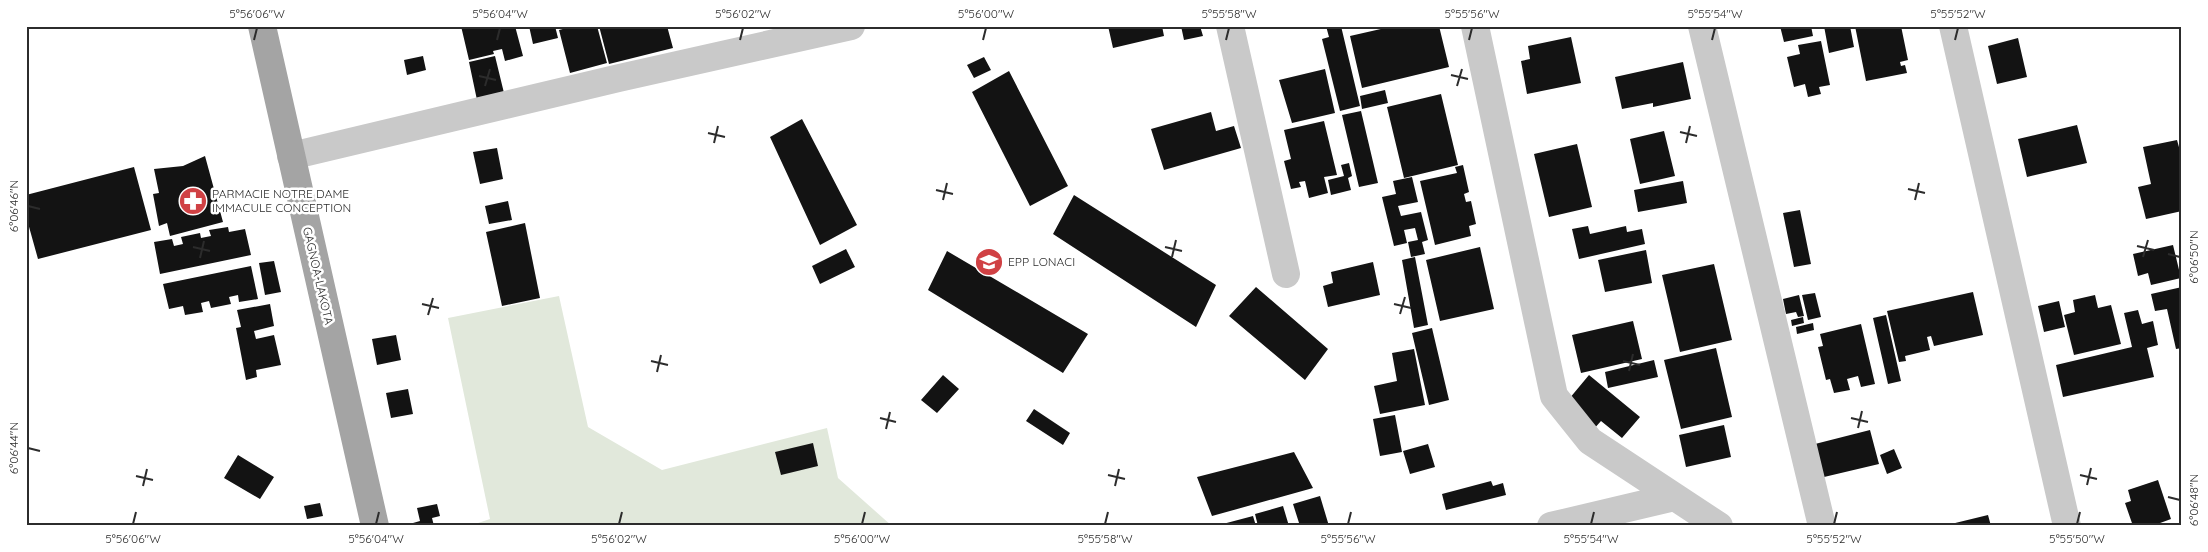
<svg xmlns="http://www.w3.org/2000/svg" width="2208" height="552" viewBox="0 0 2208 552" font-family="Quicksand,sans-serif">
	<rect width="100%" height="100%" fill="#fff"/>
	<path fill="#e1e8db" d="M559,296L588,427L662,470L827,428L838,478L892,526H469L490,519L448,318Z"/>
	<path fill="#131313" d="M461,26H515L523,56L505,61L502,49L493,51L494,54L469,60Z
		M529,26H555L558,38L533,44Z
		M574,26H597L607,63L570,73L559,30Z
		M599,26H667L673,48L609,64Z
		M1108,26H1162L1164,36L1113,48Z
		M1181,26H1200L1203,36L1184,40Z
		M1326,26H1341L1360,106L1340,111L1322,39L1329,37Z
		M1394,26H1439L1449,67L1362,88L1350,36Z
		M1780,26H1811L1813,36L1784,42Z
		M1824,26H1850L1854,47L1829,53Z
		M1855,26H1901L1908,60L1900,62L1901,66L1905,65L1907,73L1866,81Z
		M1571,37L1581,83L1527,94L1521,61L1530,59L1528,46Z
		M2018,38L2027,77L1997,84L1988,46Z
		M1821,41L1830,85L1819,87L1821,94L1808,97L1805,84L1794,87L1787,57L1800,54L1798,45Z
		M423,56L426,70L407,75L404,60Z
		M495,56L504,93L477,100L469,62Z
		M984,57L991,70L974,78L967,65Z
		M1683,62L1691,99L1653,107V103L1622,109L1615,77Z
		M1325,69L1335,113L1292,123L1279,80Z
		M1009,71L1068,186L1030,206L972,92Z
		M1385,90L1388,103L1362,109L1360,96Z
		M1441,94L1458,165L1404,178L1387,107Z
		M1361,111L1378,183L1359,187L1342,115Z
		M1211,112L1216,131L1234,126L1241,148L1164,170L1151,129Z
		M802,119L857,225L820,245L770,137Z
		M1324,121L1337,175L1324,177L1328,193L1309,198L1305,181L1299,182L1301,187L1291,189L1284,161L1291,159L1284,130Z
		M2077,125L2087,163L2027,177L2018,139Z
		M1664,131L1675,176L1640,184L1630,139Z
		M2177,140L2182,158V211L2146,219L2138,187L2151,184L2143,147Z
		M1577,144L1592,207L1549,217L1534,154Z
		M497,148L503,179L480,184L473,152Z
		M205,156L223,222L170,236L167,223L159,226L153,194L159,193L154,169L183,166Z
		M1349,163L1352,176L1348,178L1351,190L1331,195L1328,180L1344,176L1341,165Z
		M1463,165L1469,192L1464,194L1466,202L1471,201L1476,224L1469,226L1471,236L1435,245L1420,181L1457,173L1455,167Z
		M134,167L151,230L38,259L26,216V195Z
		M1412,177L1418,202L1398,206L1401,216L1421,212L1428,240L1422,242L1425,254L1411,257L1408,242L1418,240L1415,228L1404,230L1407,243L1394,246L1382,197L1396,194L1393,181Z
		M1683,181L1687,203L1638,212L1634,190Z
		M1074,195L1216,285L1196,327L1053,234Z
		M508,201L512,220L489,224L485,206Z
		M1800,210L1811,264L1794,267L1783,213Z
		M525,223L540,298L502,306L486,232Z
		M1588,226L1590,234L1626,226L1627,232L1642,229L1645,244L1579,259L1572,229Z
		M228,227L229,232L245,229L251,255L160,274L154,242L172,239L174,246L183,244L181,237L200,233L201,238L211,236L209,230Z
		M2173,245L2181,278L2151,285L2148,273L2138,276L2133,254Z
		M1480,247L1494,309L1440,321L1426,260Z
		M846,249L855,267L820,284L812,266Z
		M1646,250L1652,283L1605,292L1598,260Z
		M947,251L1088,334L1063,373L928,290Z
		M1415,257L1428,325L1414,328L1402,260Z
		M274,261L281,292L265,295L259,263Z
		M1373,262L1380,295L1328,307L1323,286L1333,283L1331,272Z
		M1714,264L1732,340L1680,352L1662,275Z
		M251,266L258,299L239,302L238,295L229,297L231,304L211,308L209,301L201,303L203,312L185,315L183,306L169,309L163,284Z
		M1256,287L1328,349L1305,380L1229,316Z
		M2182,287V348L2176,349L2167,309L2155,311L2151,294Z
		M1973,292L1983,335L1934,346L1931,336L1927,337L1930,350L1905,356L1906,361L1899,362L1887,311Z
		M1815,293L1821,317L1808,320L1802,295Z
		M1799,295L1804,316L1798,317L1796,312L1786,314L1783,299Z
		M2095,295L2098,308L2111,305L2121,344L2074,355L2064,315L2075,312L2073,300Z
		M2059,301L2065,327L2044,332L2038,306Z
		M270,304L274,326L254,331L256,339L274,335L281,365L256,370L257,377L246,380L236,328L241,327L237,310Z
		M2138,310L2142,324L2153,321L2158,345L2147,348L2154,377L2063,397L2056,365L2132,347L2124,313Z
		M1886,315L1901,381L1888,384L1873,318Z
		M1803,317L1804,323L1792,326L1791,320Z
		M1633,321L1642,359L1581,373L1572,335Z
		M1813,323L1814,330L1797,334L1796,327Z
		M1861,324L1875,384L1861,387L1858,376L1847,379L1850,390L1834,393L1830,379L1826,380L1818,347L1823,346L1820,334Z
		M1432,328L1449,400L1429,405L1412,333Z
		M396,335L401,360L377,365L372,339Z
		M1716,348L1732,417L1681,429L1664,360Z
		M1414,349L1425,405L1380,414L1374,386L1397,381L1392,353Z
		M1654,360L1658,377L1608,388L1605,372Z
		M943,375L959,389L937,413L921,400Z
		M1589,375L1640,417L1622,438L1601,421L1593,430L1564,405Z
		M408,389L413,414L391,418L386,393Z
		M1034,409L1070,433L1063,445L1026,421Z
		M1395,415L1402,452L1380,456L1373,419Z
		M1724,425L1731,457L1686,467L1679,435Z
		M1870,430L1879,464L1824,477L1815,444Z
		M813,443L818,466L781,475L775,452Z
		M1428,444L1435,467L1410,474L1403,451Z
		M1894,449L1902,468L1887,474L1880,455Z
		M1294,452L1313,488L1212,516L1197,477Z
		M238,455L274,477L260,499L224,478Z
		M2158,480L2171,519L2152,526H2133L2125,503L2131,501L2128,490Z
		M1491,481L1493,486L1503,483L1506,495L1446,510L1442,494Z
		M1320,496L1329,526H1300L1293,504Z
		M320,503L323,516L307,519L304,506Z
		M437,504L440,516L432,518L434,526H413V523L420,521L417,508Z
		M1283,506L1289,526H1258L1255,514Z
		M1988,515L1991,526H1947V525Z
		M1253,516L1256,526H1219V525Z"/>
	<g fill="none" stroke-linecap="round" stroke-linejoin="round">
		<path stroke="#c9c9c9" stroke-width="28" d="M1230,26L1286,274
			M1475,26L1554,396L1590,441L1719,526
			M1702,26L1822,526
			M1953,26L2067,526
			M291,156L619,78L851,26
			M1551,526L1674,497"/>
		<path stroke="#a4a4a4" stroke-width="28" d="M262,26L375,526"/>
	</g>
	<path fill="none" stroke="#2c2c2c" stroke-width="2" d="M254,40L257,28M497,40L500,28M740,40L743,28M983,40L986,28M1226,40L1229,28M1469,40L1472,28M1712,40L1715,28M1955,40L1958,28M1451,75L1468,79M479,76L496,80M485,86L490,69M1457,86L1462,69M1680,132L1697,136M708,133L725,137M714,143L718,126M1686,143L1690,126M1908,189L1925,193M936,190L953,194M943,200L947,183M1915,200L1919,183M28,206L40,209M2137,246L2154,250M193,247L210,251M1165,247L1182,251M2168,254L2180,257M1172,257L1176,240M2143,257L2148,240M200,258L204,241M422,304L439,308M1394,304L1411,308M1400,314L1405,297M428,315L433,298M651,361L668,365M1623,361L1640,365M1629,371L1633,354M657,372L661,355M880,418L896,422M1851,418L1868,422M1858,428L1862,411M886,429L890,412M28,448L40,451M1108,475L1125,479M2080,475L2097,479M136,476L153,480M2087,485L2091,468M143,486L147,469M1115,486L1119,469M2168,497L2180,500M133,524L136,512M376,524L379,512M619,524L622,512M862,524L865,512M1105,524L1108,512M1348,524L1351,512M1591,524L1594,512M1834,524L1837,512M2077,524L2080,512"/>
	<defs>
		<symbol id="pharmacy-disc" viewBox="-11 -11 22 22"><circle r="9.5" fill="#d04144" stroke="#fff"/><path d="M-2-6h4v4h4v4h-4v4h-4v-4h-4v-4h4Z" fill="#fff"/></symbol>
		<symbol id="school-disc" viewBox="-11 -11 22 22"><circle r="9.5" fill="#d04144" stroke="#fff"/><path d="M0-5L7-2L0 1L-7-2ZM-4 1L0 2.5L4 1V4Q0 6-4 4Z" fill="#fff"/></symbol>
	</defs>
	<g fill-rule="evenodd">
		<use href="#pharmacy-disc" x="177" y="185" width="32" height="32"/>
		<use href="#school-disc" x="973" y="246" width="32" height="32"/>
	</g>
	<g text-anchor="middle" stroke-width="5" stroke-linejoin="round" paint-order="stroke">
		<g font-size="12" fill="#2c2c2c" stroke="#fff" text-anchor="start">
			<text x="212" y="198">PARMACIE NOTRE DAME<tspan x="212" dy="14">IMMACULE CONCEPTION</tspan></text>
			<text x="1008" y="266">EPP LONACI</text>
		</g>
		<g font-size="12" fill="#2c2c2c" stroke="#fff">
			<text transform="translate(318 276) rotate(77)" y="4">GAGNOA-LAKOTA</text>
		</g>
	</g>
	<rect width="2208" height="552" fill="none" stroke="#ffffff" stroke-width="55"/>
	<rect x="28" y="28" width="2152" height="496" fill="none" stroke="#2c2c2c" stroke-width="2"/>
	<g font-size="12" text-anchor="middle" fill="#2c2c2c">
		<text x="257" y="18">5°56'06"W</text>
		<text x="500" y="18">5°56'04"W</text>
		<text x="743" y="18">5°56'02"W</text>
		<text x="986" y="18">5°56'00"W</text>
		<text x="1229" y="18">5°55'58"W</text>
		<text x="1472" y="18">5°55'56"W</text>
		<text x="1715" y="18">5°55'54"W</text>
		<text x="1958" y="18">5°55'52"W</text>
		<text transform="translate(14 206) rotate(-90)" y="4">6°06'46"N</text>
		<text transform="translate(2194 257) rotate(-90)" y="4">6°06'50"N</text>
		<text transform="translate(14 448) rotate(-90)" y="4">6°06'44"N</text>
		<text transform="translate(2194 500) rotate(-90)" y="4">6°06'48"N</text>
		<text x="133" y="543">5°56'06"W</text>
		<text x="376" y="543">5°56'04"W</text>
		<text x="619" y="543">5°56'02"W</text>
		<text x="862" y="543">5°56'00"W</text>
		<text x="1105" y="543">5°55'58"W</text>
		<text x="1348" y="543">5°55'56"W</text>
		<text x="1591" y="543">5°55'54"W</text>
		<text x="1834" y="543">5°55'52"W</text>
		<text x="2077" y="543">5°55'50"W</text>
	</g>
</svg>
